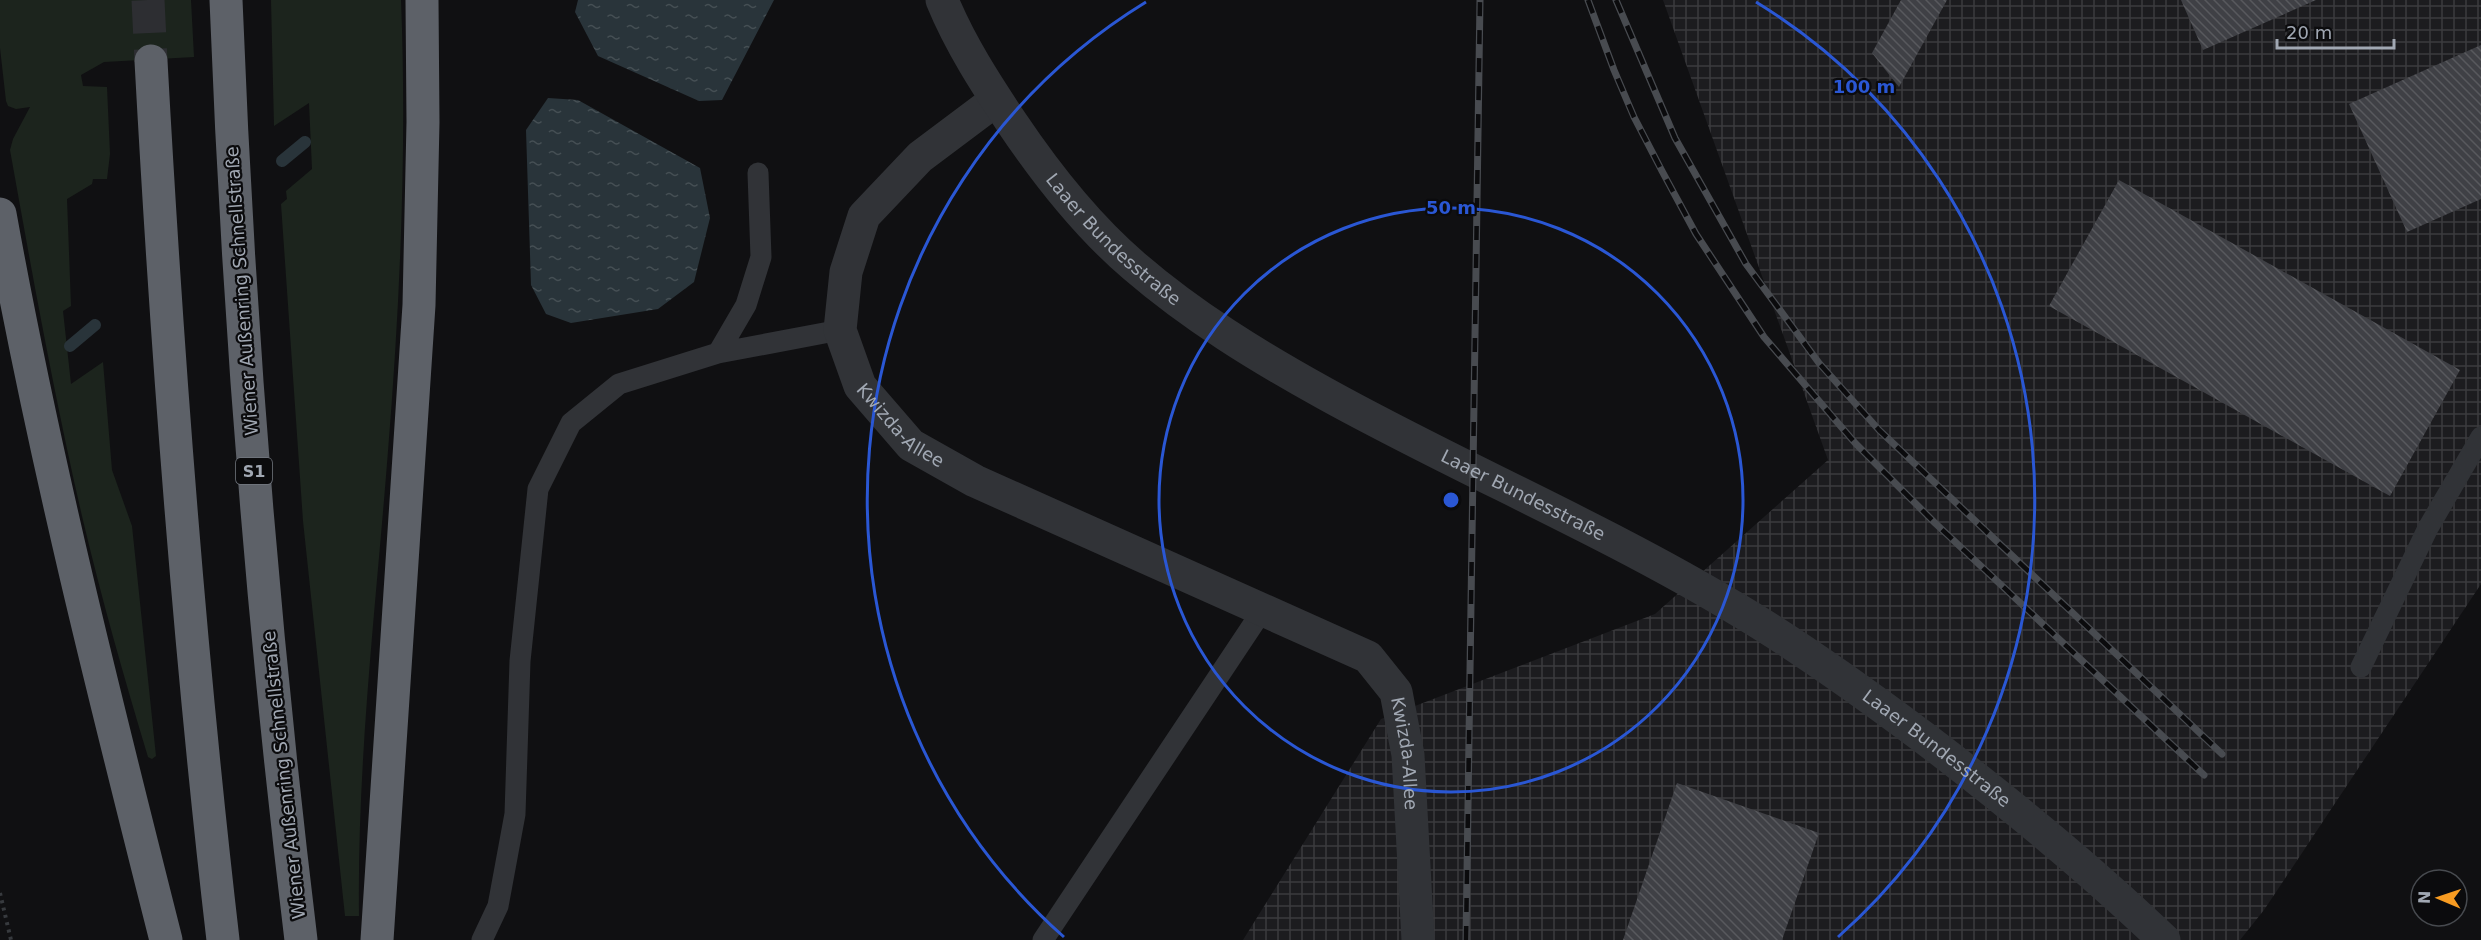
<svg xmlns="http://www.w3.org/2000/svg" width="2481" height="940" viewBox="0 0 2481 940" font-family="'DejaVu Sans',sans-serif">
	<defs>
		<pattern id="industrial-grid" width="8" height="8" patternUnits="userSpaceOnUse" patternTransform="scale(1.5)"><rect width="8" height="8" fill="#1c1c1f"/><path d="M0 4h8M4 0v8" fill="none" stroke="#3a3a3d"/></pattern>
		<pattern id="water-ripples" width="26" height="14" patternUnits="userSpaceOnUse" patternTransform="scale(1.5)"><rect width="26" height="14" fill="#29343a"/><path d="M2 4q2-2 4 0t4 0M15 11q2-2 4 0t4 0" fill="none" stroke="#454f54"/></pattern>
		<pattern id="building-back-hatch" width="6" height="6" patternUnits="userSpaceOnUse" patternTransform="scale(1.5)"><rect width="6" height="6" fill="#3f4045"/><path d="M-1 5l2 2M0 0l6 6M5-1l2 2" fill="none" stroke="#58595d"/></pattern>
	</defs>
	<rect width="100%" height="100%" fill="#101012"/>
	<path fill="url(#industrial-grid)" d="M1663,0H2481V584L2264,910L2240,940H1243L1381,719L1655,614L1828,460Z"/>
	<path fill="#1c241d" d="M0,0H191L194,57L104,62L81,75L83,86L107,87L110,154L107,179H93L92,184L67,199L71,306L63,311L71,384L103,362L112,470L132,526L156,756L152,759L148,757C124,677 101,597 82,516C54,395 32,273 10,150L13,139L30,107L16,109L8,106L6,101L0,48Z
		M271,0H401C407,150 400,302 388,451C376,606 357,760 359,916H345L303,521L281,204L287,199L286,191L312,169L309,103L274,126Z"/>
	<path fill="url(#water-ripples)" d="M578,0H774L722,100L699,101L598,56L575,12Z
		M548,98L578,100L700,168L710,218L694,282L658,309L571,323L546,314L531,285L526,130Z"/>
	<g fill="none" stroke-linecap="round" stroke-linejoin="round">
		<path stroke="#29343a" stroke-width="12" d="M282,161L305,142
			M70,346L95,325"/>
	</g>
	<path fill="url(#building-back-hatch)" d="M1901,0H1947L1899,87L1872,53Z
		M2181,0H2316L2203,50Z
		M2481,45V199L2407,232L2349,104Z
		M2119,180L2460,370L2390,496L2049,306Z
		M1677,783L1819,833L1782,940H1623Z"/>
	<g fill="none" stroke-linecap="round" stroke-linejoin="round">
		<path stroke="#2d2e32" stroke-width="33" stroke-dasharray="33 16" stroke-linecap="butt" d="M148,0L151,61"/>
		<path stroke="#373a3e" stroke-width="4" stroke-dasharray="3 4.5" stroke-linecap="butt" d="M0,893L11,940"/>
		<path stroke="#313337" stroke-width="21" d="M718,353L746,305L761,257L758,173
			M2361,667L2428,528L2481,437
			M482,940L498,906L515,814L520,661L538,489L571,423L619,384L718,353L840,330
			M1043,940L1262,611"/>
		<path stroke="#313337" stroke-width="33" id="s1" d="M996,100L920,157L864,216L846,272L840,330L860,386L911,445L975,481L1368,657L1396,692L1408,755L1418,940"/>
		<path stroke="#313337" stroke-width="33" id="s2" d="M942,0C960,44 986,84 1012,123C1047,175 1086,225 1134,266C1192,316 1257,356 1324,393C1459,468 1602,528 1735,608C1801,647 1863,692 1923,737C2007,801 2088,867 2164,940"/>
		<path stroke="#5d6168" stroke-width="33" d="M226,0C238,314 263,628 301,940
			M151,61C167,354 189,648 223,940
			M0,214C44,458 105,699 166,940
			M377,940L419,305L423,122L422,0"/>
		<defs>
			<path id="rail" d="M1588,0L1614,70L1634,117L1662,171L1696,234L1764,337L1856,444L1935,523L2204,775
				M1616,0L1675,138L1746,264L1819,363L1879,430L2222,754
				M1466,940L1480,0"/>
		</defs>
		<use href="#rail" stroke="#484b50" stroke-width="7"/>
		<use href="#rail" stroke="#0b0b0d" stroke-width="4.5" stroke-dasharray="14" stroke-linecap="butt"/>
	</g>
	<g fill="none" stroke="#2a57d4" stroke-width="3">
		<circle cx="1451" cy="500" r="292"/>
		<path d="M1064 937A584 584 0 0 1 1146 2M1756 2A584 584 0 0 1 1838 937"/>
	</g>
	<g text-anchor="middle" stroke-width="4.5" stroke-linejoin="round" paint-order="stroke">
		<rect fill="#0b0b0d" stroke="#747981" stroke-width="1.5" x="236" y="458" width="36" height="26" rx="4.5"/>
		<g font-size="16" font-weight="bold" fill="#a1a8b3">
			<text x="254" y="477">S1</text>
		</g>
		<g font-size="18" fill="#a1a8b3" stroke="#0b0b0d">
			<text dy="6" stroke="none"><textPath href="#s2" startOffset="297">Laaer Bundesstraße</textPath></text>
			<text transform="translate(242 291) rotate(-94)" y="6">Wiener Außenring Schnellstraße</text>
			<text dy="6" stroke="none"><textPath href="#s1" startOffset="410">Kwizda-Allee</textPath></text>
			<text dy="6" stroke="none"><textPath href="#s2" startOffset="783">Laaer Bundesstraße</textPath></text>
			<text dy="6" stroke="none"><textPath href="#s2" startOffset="1269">Laaer Bundesstraße</textPath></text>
			<text dy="6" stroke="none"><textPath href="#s1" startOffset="1042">Kwizda-Allee</textPath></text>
			<text transform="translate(284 775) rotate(-96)" y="6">Wiener Außenring Schnellstraße</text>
		</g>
	</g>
	<circle cx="1451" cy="500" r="9" fill="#2a57d4" stroke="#0b0b0d" stroke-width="3"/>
	<g font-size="18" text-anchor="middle" font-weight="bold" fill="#2a57d4" stroke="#0b0b0d" stroke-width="4.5" stroke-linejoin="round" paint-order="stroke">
		<text x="1864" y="93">100 m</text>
		<text x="1451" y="214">50 m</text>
	</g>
	<g transform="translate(2439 898) rotate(272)"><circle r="28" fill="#0b0b0d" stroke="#474a4f" stroke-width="1.5"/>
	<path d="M0-4.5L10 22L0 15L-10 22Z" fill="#f89c22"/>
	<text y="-9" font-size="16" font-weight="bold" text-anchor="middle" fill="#a1a8b3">N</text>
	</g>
	<path d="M2277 39v9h117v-9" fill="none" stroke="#a1a8b3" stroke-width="3"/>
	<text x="2286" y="39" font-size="18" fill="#a1a8b3" stroke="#0b0b0d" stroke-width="4.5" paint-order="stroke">20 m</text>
</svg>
